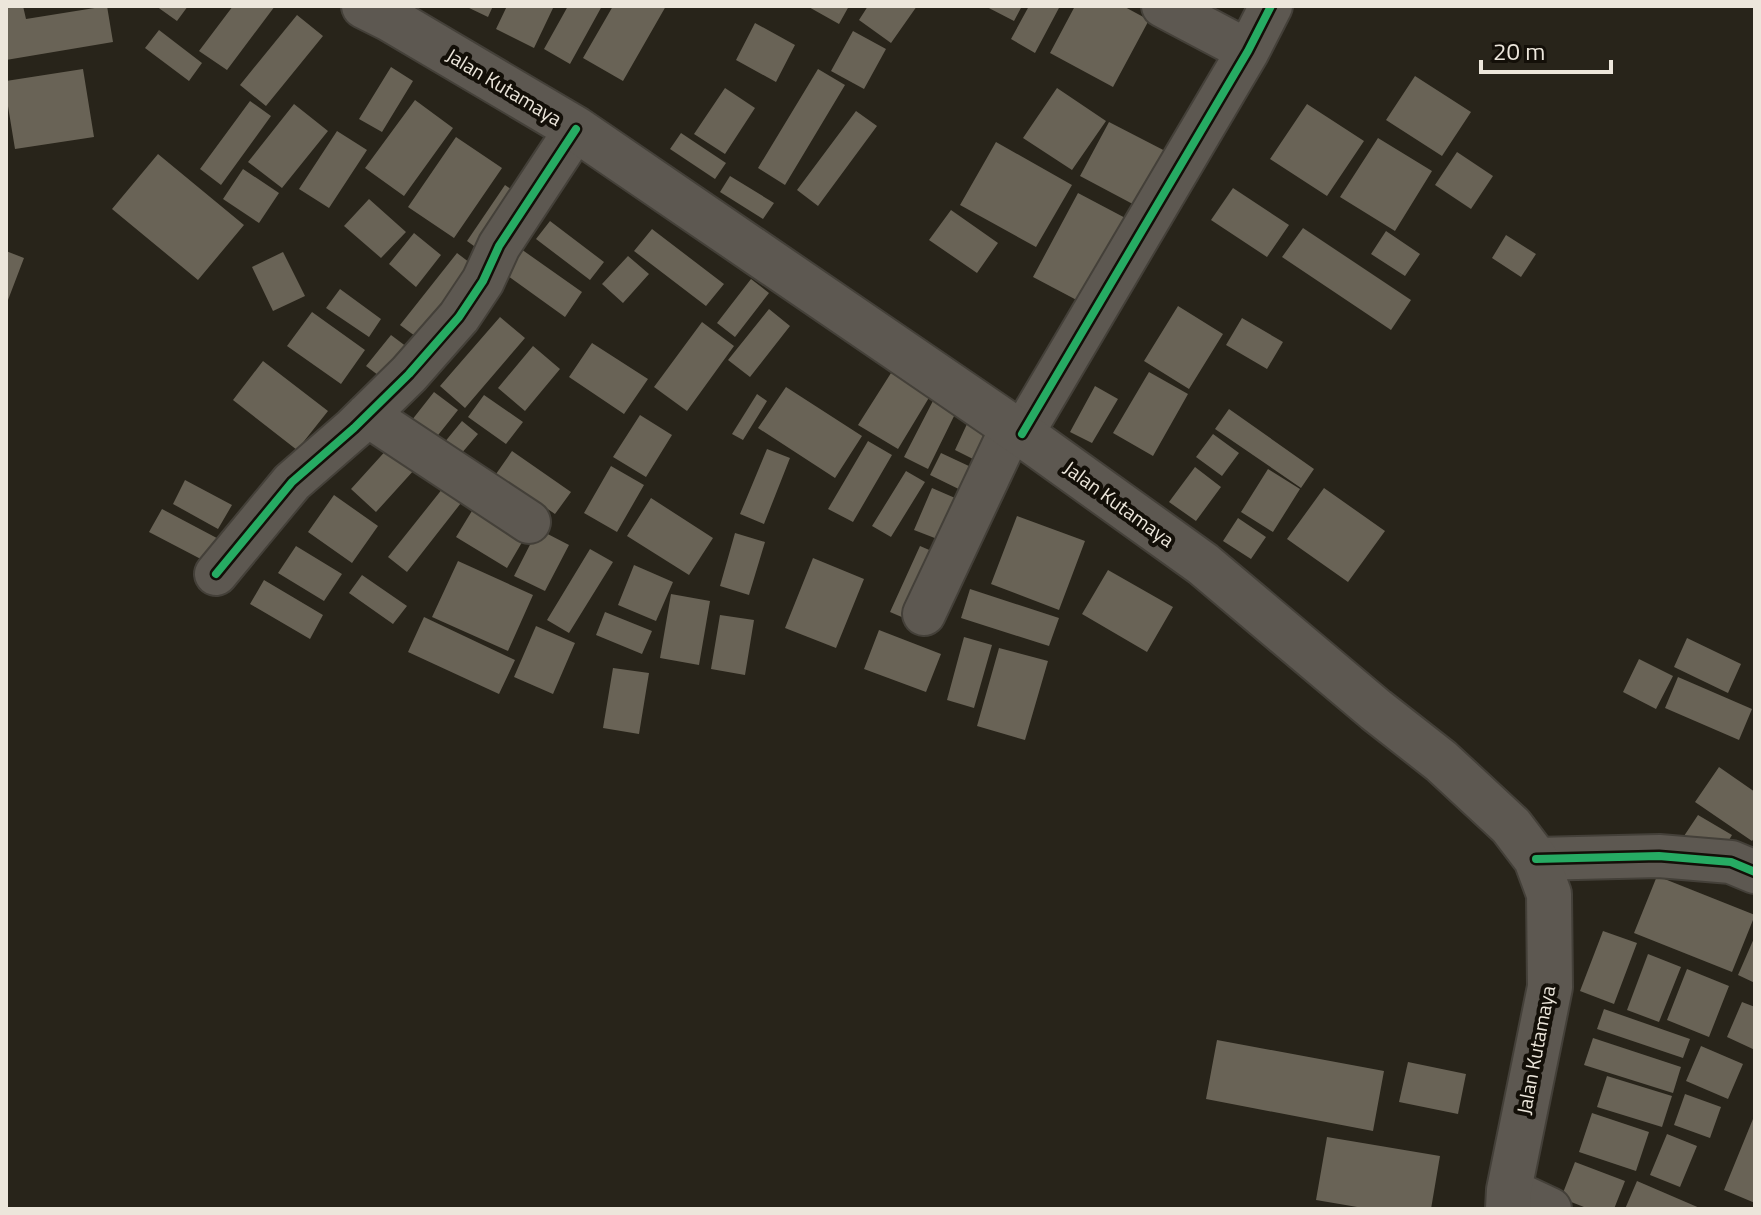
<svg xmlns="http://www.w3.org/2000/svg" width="1761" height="1215" viewBox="0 0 1761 1215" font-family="'Titillium Web',sans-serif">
	<rect width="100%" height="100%" fill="#28241a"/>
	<path fill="#696356" d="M6,6H23L26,19L107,6L113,42L6,60Z
		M156,6H188L177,21Z
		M233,6H275L227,70L199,51Z
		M465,6H493L488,17Z
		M507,6H554L534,48L496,29Z
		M568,6H602L570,64L544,49Z
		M613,6H666L623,81L583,58Z
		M807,6H849L839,24Z
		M868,6H917L891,43L859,20Z
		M985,6H1022L1014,21Z
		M1029,6H1060L1035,53L1011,39Z
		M1075,6H1123L1149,20L1113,87L1050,53Z
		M297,15L323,36L266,106L240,85Z
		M755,23L795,45L776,82L736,60Z
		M159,30L202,63L189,81L145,48Z
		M853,31L886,49L864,89L831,71Z
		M391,67L413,81L382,132L359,119Z
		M83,69L94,137L15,149L6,94V81Z
		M818,69L845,85L785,185L758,168Z
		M1415,76L1471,112L1442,156L1386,120Z
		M725,88L755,108L725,154L694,134Z
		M1057,88L1106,121L1072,170L1023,138Z
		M415,100L453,128L404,196L365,168Z
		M250,101L271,116L221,185L200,169Z
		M294,104L328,131L282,188L248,162Z
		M1307,104L1364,141L1327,196L1270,159Z
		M856,111L877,126L818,206L797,190Z
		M1109,122L1173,155L1144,210L1080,176Z
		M337,131L367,150L329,208L299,189Z
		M681,133L726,163L715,179L670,149Z
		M456,137L502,168L454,238L408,207Z
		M1378,138L1432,171L1395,231L1340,197Z
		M996,142L1072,185L1036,247L960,205Z
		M1457,152L1493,176L1471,209L1435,185Z
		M158,154L244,225L198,280L112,209Z
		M243,169L279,193L259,223L223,199Z
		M730,176L774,203L763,219L720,192Z
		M505,185L524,198L485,254L467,241Z
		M1233,188L1289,225L1267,257L1211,220Z
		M1078,193L1131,221L1086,305L1033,277Z
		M369,199L406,232L381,258L344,226Z
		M951,210L998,243L977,273L929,240Z
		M550,221L604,262L590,280L536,239Z
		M1303,228L1411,300L1391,330L1282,257Z
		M652,229L724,284L706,306L634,251Z
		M1386,231L1420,254L1405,276L1371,254Z
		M414,233L441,255L416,287L389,264Z
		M1506,235L1536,254L1521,277L1492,258Z
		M521,249L582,292L565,317L504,273Z
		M6,251L24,258L8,300L6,299Z
		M283,252L305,296L273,311L252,267Z
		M457,253L482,272L426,344L400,325Z
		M628,256L649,274L623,303L602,284Z
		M751,279L769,293L735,337L717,323Z
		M340,289L381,319L369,337L326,308Z
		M1178,306L1223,334L1189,389L1144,361Z
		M769,309L790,326L750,377L728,360Z
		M312,312L365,350L341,384L287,346Z
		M500,317L525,338L465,408L440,386Z
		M1242,318L1283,342L1267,369L1226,345Z
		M702,322L734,346L687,411L654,387Z
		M391,335L415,353L390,384L366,366Z
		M592,343L648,379L624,414L569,377Z
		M533,346L560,369L525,411L498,388Z
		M263,361L328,411L297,450L233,400Z
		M1149,372L1188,394L1153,456L1113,433Z
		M891,373L930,396L898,449L858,425Z
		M1095,386L1118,399L1092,443L1070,432Z
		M786,387L862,436L835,478L758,428Z
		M434,392L458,410L431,444L408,425Z
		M757,394L767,401L743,440L732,434Z
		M484,395L523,422L506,444L468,417Z
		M935,397L958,408L928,469L904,457Z
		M1229,409L1314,469L1301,488L1215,429Z
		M640,415L672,435L646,477L613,457Z
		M462,421L478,434L455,461L439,449Z
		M967,424L998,439L985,465L955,450Z
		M1213,434L1239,453L1222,476L1196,457Z
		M868,441L892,455L853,522L828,509Z
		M390,446L415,469L376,512L351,489Z
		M767,449L790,458L764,524L740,514Z
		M512,451L571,492L555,514L496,474Z
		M941,453L986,474L975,497L930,475Z
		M611,466L644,485L617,532L584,513Z
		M1195,467L1221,487L1196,521L1169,502Z
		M1268,469L1300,489L1273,532L1241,512Z
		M906,471L925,482L891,537L872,526Z
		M185,480L232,505L218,529L173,504Z
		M443,488L461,503L407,572L388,557Z
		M932,488L962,501L945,542L914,530Z
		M1324,488L1385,531L1348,582L1287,539Z
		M334,495L378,526L352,563L308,532Z
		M651,498L713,538L689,575L627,536Z
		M478,501L528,532L507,568L456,537Z
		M162,509L230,545L218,568L149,532Z
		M1017,516L1085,541L1059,610L991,584Z
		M1238,518L1266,537L1251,559L1223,541Z
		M538,529L569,545L545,591L514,576Z
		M735,533L765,542L749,595L720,586Z
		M296,546L342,574L324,601L278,573Z
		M920,546L941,555L911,621L890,612Z
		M590,549L613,562L569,633L547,620Z
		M813,558L864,579L836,648L785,628Z
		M458,561L533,595L508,651L432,617Z
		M634,565L673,582L656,621L618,605Z
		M1108,570L1173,607L1147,652L1082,614Z
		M362,575L407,606L393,624L349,593Z
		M264,580L323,615L310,639L250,604Z
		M970,589L1059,618L1049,646L961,618Z
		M671,594L710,601L699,665L660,658Z
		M605,612L652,631L642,654L596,635Z
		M720,615L754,620L745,675L711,669Z
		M424,617L515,660L499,694L408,652Z
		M536,626L575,643L553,694L514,677Z
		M879,630L941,654L926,692L864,669Z
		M964,637L992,645L974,708L947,700Z
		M1687,638L1741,664L1728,693L1674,667Z
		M999,648L1048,661L1025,740L977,726Z
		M1639,659L1673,676L1656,709L1623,692Z
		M613,668L649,673L639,734L603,728Z
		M1678,677L1752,709L1739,740L1665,708Z
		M1719,767L1755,792V837L1752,841L1695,802Z
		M1698,815L1732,835L1719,857L1684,836Z
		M1657,876L1755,915L1732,972L1634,933Z
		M1603,931L1637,943L1614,1004L1580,991Z
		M1755,936V983L1738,975Z
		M1648,954L1681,967L1659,1022L1627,1010Z
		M1687,969L1729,986L1709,1037L1667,1020Z
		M1742,1002L1755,1007V1050L1727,1037Z
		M1604,1009L1690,1039L1683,1058L1597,1029Z
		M1593,1038L1681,1067L1673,1093L1584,1065Z
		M1217,1040L1384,1071L1373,1131L1206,1099Z
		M1701,1046L1743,1064L1728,1099L1686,1081Z
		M1408,1062L1466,1074L1458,1114L1399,1102Z
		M1607,1076L1672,1096L1662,1127L1597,1107Z
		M1685,1094L1721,1107L1710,1138L1674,1125Z
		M1592,1113L1649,1132L1636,1171L1579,1152Z
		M1755,1114V1203L1724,1190Z
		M1667,1134L1697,1146L1680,1187L1650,1175Z
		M1327,1137L1440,1156L1431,1209H1369L1316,1200Z
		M1575,1162L1625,1181L1614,1209H1589L1561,1198Z
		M1637,1181L1702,1209H1625Z"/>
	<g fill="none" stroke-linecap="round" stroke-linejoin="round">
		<defs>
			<path id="minor" d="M1163,6L1248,51
				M367,415L529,522
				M1022,434L1248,51L1271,6
				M216,574L292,482L354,428L409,374L459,317L483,281L499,246L576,129
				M924,614L1012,427
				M1536,859L1659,856L1731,862L1755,872
				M1509,1190L1550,1209"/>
			<path id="secondary" d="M364,6L390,19L576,129L1022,434L1203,564L1376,710L1441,761L1511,826L1536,859L1549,894L1550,987L1509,1190L1508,1209"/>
		</defs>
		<use href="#minor" stroke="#444039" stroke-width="46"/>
		<use href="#secondary" stroke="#444039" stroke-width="48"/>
		<use href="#minor" stroke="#5d5851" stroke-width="42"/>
		<use href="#secondary" stroke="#5d5851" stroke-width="44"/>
		<defs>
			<path id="cycleway" d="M1022,434L1248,51L1271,6
				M216,574L292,482L354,428L409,374L459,317L483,281L499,246L576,129
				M1536,859L1659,856L1731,862L1755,872"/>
		</defs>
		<use href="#cycleway" stroke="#130f08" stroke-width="13"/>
		<use href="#cycleway" stroke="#26ab63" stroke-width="8"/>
	</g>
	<g text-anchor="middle" stroke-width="8" stroke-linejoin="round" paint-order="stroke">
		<g font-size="20" fill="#ece6db" stroke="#130f08">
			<text transform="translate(504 87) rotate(31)" y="7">Jalan Kutamaya</text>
			<text transform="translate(1119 504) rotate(36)" y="7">Jalan Kutamaya</text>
			<text transform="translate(1536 1050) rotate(-79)" y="7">Jalan Kutamaya</text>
		</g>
	</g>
	<rect width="1761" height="1215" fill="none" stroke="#ece6db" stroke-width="16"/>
	<path d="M1481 60v12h130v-12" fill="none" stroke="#ece6db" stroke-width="4"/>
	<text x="1493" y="60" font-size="24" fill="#ece6db" stroke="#130f08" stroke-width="6" paint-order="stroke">20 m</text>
</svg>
